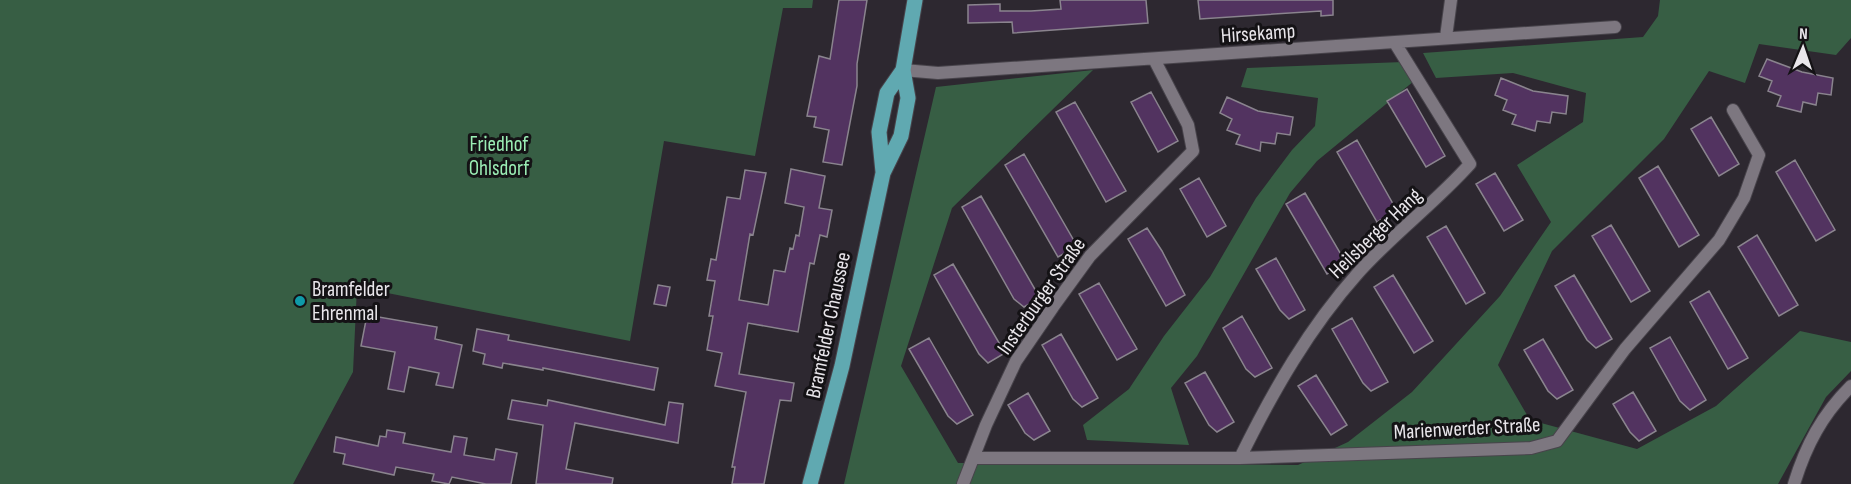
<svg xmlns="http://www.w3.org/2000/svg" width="1851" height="484" viewBox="0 0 1851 484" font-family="'Sofia Sans Condensed',sans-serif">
	<rect width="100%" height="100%" fill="#2d2830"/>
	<path fill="#375e44" d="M0,0H813L812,8H783L755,156L664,141L630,341L357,287L353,372L293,484H0Z
		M1660,0H1851V38L1836,55L1759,44L1745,83L1709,71L1664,139L1552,251L1498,365L1530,420L1637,449L1716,406L1800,331L1851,342V371L1826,397L1778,484H844L936,87L1093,70L952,208L901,366L958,463L1298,465L1348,442L1412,392L1500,296L1551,222L1517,165L1583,122L1586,93L1513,73L1436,78L1423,53L1643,37L1658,16Z
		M1403,62L1414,81L1317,161L1290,193L1197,356L1171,388L1189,445L1087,440L1083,425L1129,389L1164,336L1210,277L1256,198L1292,150L1315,126L1318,98L1241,87L1247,68Z"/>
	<path fill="#523360" stroke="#8a848e" stroke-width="1.5" d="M839,0H867L857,64V86L842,165L823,162L829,130L814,127L816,117L807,116L819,56L830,59Z
		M1060,0H1146L1148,23L1013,33L1012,22L968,23V5L1000,4V11H1031L1061,9Z
		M1198,0H1333V15L1321,16V11L1200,19Z
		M1767,59L1802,72L1833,78L1831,95L1818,93L1816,105L1803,102L1801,112L1777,106L1781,96L1768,91L1772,81L1759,76Z
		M1501,78L1533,91L1568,96L1566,114L1552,112L1550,123L1537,121L1535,131L1512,124L1516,115L1503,110L1507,100L1495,95Z
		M1407,89L1445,156L1426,167L1387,101Z
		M1151,92L1178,141L1158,152L1131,102Z
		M1227,97L1258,111L1293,117L1290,135L1277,133L1275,144L1261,142L1260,151L1236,144L1240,135L1227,130L1232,119L1220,113Z
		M1075,102L1126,191L1106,202L1056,112Z
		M1711,117L1739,164L1719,176L1691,129Z
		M1357,140L1397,211L1377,222L1337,152Z
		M1024,154L1077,246L1058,257L1005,165Z
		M1795,160L1835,230L1816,241L1776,172Z
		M1658,166L1699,235L1679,247L1639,178Z
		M791,169L825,176L819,208L832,210L827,237L820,235L814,264L810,263L798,332L748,323L739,374L794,383L791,401L780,400L764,484H732L735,467H732L746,392L715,386L722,353L707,350L713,316H709L715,281L707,280L711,259L716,260L727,197L740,199L745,170L766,173L753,235L750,234L739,300L768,305L774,270L785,272L790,248L793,249L796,235L799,236L804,207L785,203Z
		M1495,173L1523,220L1504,231L1476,184Z
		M1199,178L1226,226L1207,237L1180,189Z
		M1305,193L1346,263L1327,274L1286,204Z
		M981,196L1040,298L1024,307L1014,299L962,207Z
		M1611,225L1650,291L1631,302L1592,236Z
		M1446,226L1485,293L1466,304L1427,237Z
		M1147,228L1162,251L1185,295L1166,306L1128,239Z
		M1757,235L1798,305L1779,316L1738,247Z
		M1276,258L1305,310L1289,319L1280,310L1256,269Z
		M953,264L1005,353L988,363L979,354L934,275Z
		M1393,275L1433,341L1414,353L1374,287Z
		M1574,275L1612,339L1596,348L1587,340L1555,286Z
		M1099,283L1137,349L1117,360L1079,294Z
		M658,285L670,287L666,306L654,304Z
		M1709,291L1748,358L1728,369L1690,302Z
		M367,315L437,327L435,339L462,345L453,388L436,385L439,373L409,367L404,392L388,389L395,352L361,346Z
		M1242,316L1272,368L1255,377L1246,369L1223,328Z
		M1352,318L1388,382L1371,391L1363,383L1332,329Z
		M477,329L509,335L508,340L658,368L654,390L543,368V370L503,363L502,368L483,364L485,354L473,351Z
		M1061,334L1098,398L1082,407L1073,399L1042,345Z
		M1670,337L1706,400L1690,410L1680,401L1650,348Z
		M929,338L973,415L957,424L948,416L909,349Z
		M1543,339L1573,390L1557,399L1548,391L1524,350Z
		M1205,372L1234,422L1217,432L1209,425L1185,383Z
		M1316,375L1347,425L1331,435L1298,386Z
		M1633,392L1656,431L1639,441L1630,432L1613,404Z
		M1028,393L1050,431L1034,440L1025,433L1008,405Z
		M512,400L547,406L548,400L665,425L669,402L683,404L678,443L575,423L566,469L613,478L612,484H536L543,425L508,419Z
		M387,430L405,433L403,443L451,452L454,436L467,438L464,455L494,460L496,449L517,453L511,484H486L452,477L449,484L432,481L434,474L396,467L394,475L343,464L345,454L334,452L336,437L378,446L380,436L386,437Z"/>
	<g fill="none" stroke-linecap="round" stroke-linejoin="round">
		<defs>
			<path id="street" d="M1446,37L1451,0
				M903,70L938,73L1615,27
				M975,458H1240L1531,448L1557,441L1625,349L1719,240L1744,198L1759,155L1733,110
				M1240,458C1273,391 1309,328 1358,273C1393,234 1435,203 1470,164L1395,43
				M963,484L986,425L1016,361L1053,307L1090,256L1193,151L1188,125L1154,59
				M1794,484C1806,445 1822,415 1851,386"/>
			<path id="primary" d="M883,172L879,132L887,93L903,70
				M810,484L842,366L883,173L901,136L908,98L903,70L915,0"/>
		</defs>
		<use href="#street" stroke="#48444b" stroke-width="14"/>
		<use href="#primary" stroke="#48444b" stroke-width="17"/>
		<use href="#street" stroke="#7d7780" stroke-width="12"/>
		<use href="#primary" stroke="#60a9b1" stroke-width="15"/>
	</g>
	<circle fill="#0f9aa8" stroke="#141215" stroke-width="2" cx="300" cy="301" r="6"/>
	<g text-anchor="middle" stroke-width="6" stroke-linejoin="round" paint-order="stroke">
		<g font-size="21" fill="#e9e6eb" stroke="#141215">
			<text transform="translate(1258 33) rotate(-4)" y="7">Hirsekamp</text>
			<text transform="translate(1375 233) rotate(-44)" y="7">Heilsberger Hang</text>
			<text transform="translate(1041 296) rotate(-55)" y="7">Insterburger Straße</text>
			<text transform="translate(828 325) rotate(-78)" y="7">Bramfelder Chaussee</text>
			<text transform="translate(1467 428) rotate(-3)" y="7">Marienwerder Straße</text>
		</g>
		<g font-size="21" fill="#9beeb5" stroke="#141215">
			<text x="499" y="151">Friedhof<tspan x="499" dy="24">Ohlsdorf</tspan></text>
		</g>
		<g font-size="21" fill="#e9e6eb" stroke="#141215" text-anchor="start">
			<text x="312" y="296">Bramfelder<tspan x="312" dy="24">Ehrenmal</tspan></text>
		</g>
	</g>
	<g transform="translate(1803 48) rotate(2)" stroke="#141215" stroke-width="4.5" paint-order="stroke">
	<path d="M0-4.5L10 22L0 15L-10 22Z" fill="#e9e6eb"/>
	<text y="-9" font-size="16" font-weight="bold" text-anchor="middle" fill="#e9e6eb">N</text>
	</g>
</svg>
